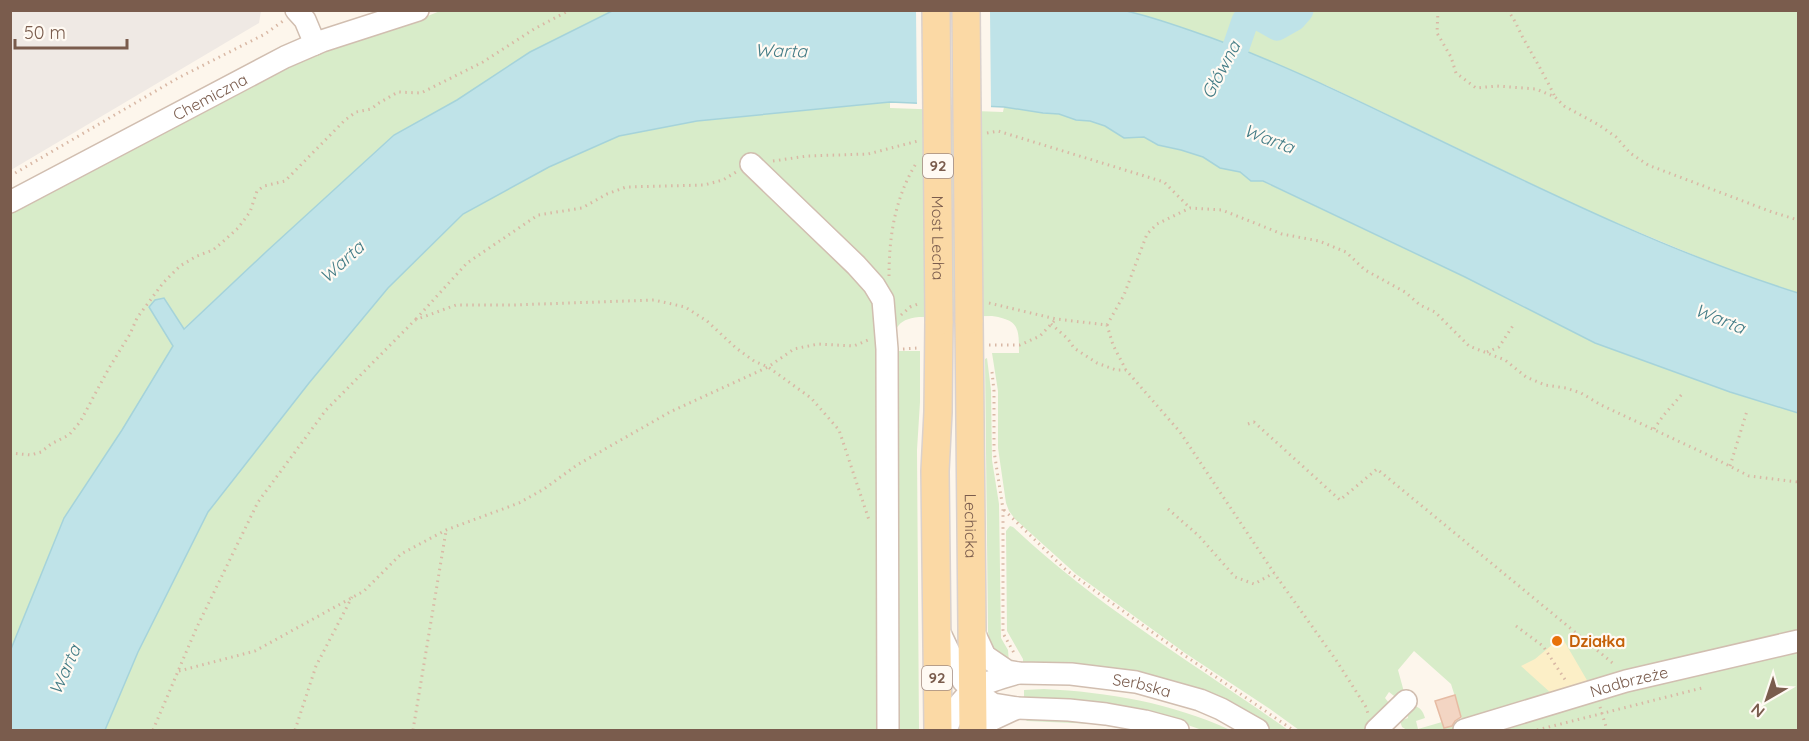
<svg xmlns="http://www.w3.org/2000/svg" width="1809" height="741" viewBox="0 0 1809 741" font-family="Quicksand,sans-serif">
	<rect width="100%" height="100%" fill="#fdf6ec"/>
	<path fill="#efe9e4" d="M10,11L11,10L261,11L259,23L11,170Z"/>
	<path fill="#d8ecc9" d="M440,11H612L530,52L457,100L394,135L267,251L183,329L164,299L155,300L150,307L173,346L122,430L64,518L11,649V212L288,64L326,48L408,24Z
		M1122,11H1798V293L1742,275L1590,212L1328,86L1142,15Z
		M890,102V108L1003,112L1004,107L1043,113L1059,114L1076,120H1090L1105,126L1124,138L1144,137L1158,145L1181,150L1203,157L1220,168L1240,172L1251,181H1262L1465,277L1595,343L1730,392L1798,413V637L1593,684L1453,730H1407L1402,727L1400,721L1408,718L1407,712L1412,706C1420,706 1423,711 1425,718L1416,721L1418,729L1442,722L1444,728L1463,722L1451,684L1414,651L1398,670L1404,692L1398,699L1389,692L1385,698L1389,703L1366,730H1299L1270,709L1185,653L1076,574L1015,519L1009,511L1006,503L998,448V391L992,353H1019C1019,328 1019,320 992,316L919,317C896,319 893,331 892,351H920V402L917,450L919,730H105L138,652L208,512L309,383L388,288L463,214L549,167L619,136L697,121Z
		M987,358L991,390L992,460L999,504L1001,638L1008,650L1009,663C996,656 990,646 988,632L985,359Z
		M1010,526L1013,527C1096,606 1195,664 1288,730H1272L1248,715L1023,665V659L1007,631L1006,531Z
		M1798,647V730H1487L1597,694Z
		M1044,689C1108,692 1172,703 1230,730H1202L1179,722L1024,701V690Z
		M1024,718H1070L1149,730H1132L1095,724L1027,721Z"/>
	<path fill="#fcefc7" d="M1559,639H1563L1588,682L1552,694L1521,666L1535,659Z"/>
	<path fill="#bfe3e8" stroke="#a5d3da" stroke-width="1.5" d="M1122,10C1146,15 1169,23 1192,31C1265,56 1334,89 1404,123C1533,185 1662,250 1798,293V413L1730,392L1595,343L1465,277L1263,181H1251L1240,172L1220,168L1203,157L1181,150L1158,145L1144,137L1124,138L1105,126L1090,121L1076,120L1059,114L1043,113L1004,107L890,102L697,121L619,136L549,167L463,214L388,288L309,383L208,512L138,652L105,730H11V649L64,518L122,430L173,346L149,307L155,300L164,298L184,329L267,251L394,135L457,100L530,52L612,11Z"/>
	<path fill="#fdf6ec" d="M916,11H954L955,108L917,106Z
		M957,11H990L991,109L958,108Z"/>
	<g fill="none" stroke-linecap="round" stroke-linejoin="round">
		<path stroke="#bfe3e8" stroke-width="27" d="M1218,79L1236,47L1245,21L1254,14L1277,27L1293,18L1300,10"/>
	</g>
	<path fill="#f3d5c3" stroke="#e6bba3" stroke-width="1.5" d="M1455,695L1461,717L1455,721L1452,726L1444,728L1435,701Z"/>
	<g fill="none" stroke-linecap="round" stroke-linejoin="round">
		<defs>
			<g id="minor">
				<path d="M296,10L305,20L315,44"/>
				<path d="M751,164L856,265L874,285L883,300L887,349L888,730"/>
				<path id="s1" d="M10,202L285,57L322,41L418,10"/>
				<path d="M939,631L963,681L972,690L993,704L1017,708L1069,710L1106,714L1145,721L1178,730"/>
				<path id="s2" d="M974,632L985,656L1007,671L1018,673L1071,674L1136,682L1200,700L1221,709L1258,730"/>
				<path d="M946,730C961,690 979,684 1018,673"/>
				<path d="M981,730L991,720L1017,708"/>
				<path d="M1376,730L1406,701"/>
				<path id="s3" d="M1464,730L1626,681L1798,641"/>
			</g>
			<g id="major">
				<path id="s4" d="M969,320L973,730"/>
				<path d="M938,730L935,471L938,412L939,321"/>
			</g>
		</defs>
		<use href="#minor" stroke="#d1beb0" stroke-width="24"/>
		<use href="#major" stroke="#dad1cd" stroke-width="30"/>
		<path stroke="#d9b8a5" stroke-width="3" stroke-dasharray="1.5 4.5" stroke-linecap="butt" d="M1438,10L1437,33L1451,57L1456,73L1476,88L1497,86L1536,89L1555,97L1564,106L1599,125L1616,137L1630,153L1648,165L1772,212L1798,220
			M1507,10C1516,20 1519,32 1526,43C1536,61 1546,78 1555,97
			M987,133L998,131L1164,182L1190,208
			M773,161L807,156L868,154L918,141
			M10,176L178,78L265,34L283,21
			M889,276C889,236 895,197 917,162
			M989,303L1056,319L1107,325L1113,345L1126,370L1180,432L1274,573L1336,660L1366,707L1368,714
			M901,315L910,307L918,304
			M416,319L467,263L538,215L582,208L607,194L626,187L704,185L723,180L736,172
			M1051,324L1068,339L1074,348L1097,363L1116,370H1126
			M1107,325L1124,295L1147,234L1157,224L1190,208L1222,210L1282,234L1319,241L1346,252L1365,270L1405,292L1420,305L1435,312L1469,346L1505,360L1526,377L1545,385L1566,388L1581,393L1601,405L1706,454L1749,476L1798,482
			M989,345H1020L1040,336L1056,319
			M903,349L918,348
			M1487,352L1499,347L1514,324
			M992,372L994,391V451L1003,509V630L1004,635L1014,653
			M1248,424L1254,422L1340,500L1377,469L1615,665
			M1654,429L1663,416L1683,393
			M10,453L31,455L41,452L51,444L69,435L80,422L109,368L130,334L137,318L163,283L180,266L197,256L213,250L226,239L238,228L250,212L257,191L264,186L285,181L345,120L356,112L371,109L379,103L398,92L421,93L483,62L534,29L570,10
			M1730,466L1747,411
			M1168,509L1199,536L1235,577L1254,584L1274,573
			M1004,510L1066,570L1184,655L1293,730
			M1516,626L1543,646L1566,681
			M179,671L255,651L364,591L401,554L446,530L519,503L544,489L577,465L670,412L768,367L794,349L818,344L854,346L868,340
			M1600,707L1607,730
			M153,730L196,629L258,502L326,410L415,320L456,305H513L654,300L685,307L707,321L736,348L754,361L768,367L811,398L839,430L869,520
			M295,730L316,666L352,597
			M413,730L446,531
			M1537,730L1702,688"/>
		<use href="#minor" stroke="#fff" stroke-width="21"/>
		<use href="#major" stroke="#fbd9a5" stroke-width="27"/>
		<defs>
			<g id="major-bridge">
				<path id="s5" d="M936,10L939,321"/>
				<path d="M966,10L969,320"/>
			</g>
		</defs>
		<use href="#major-bridge" stroke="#dad1cd" stroke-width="30" stroke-linecap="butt"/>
		<use href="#major-bridge" stroke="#fbd9a5" stroke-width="27"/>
	</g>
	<circle fill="#e8710a" stroke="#fffaf3" stroke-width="2" cx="1557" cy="641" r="6"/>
	<g text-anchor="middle" stroke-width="4.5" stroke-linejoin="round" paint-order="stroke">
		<g fill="#fffaf3" stroke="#a28b7f" stroke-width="1.5">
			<rect x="923" y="154" width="30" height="24" rx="4.5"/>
			<rect x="922" y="666" width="30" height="24" rx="4.5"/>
		</g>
		<g font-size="15" font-weight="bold" fill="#7a5c4d">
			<text x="938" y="171">92</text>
			<text x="937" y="683">92</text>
		</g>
		<g font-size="16" fill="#7a5c4d" stroke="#fffaf3">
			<text dy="6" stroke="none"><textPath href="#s1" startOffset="226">Chemiczna</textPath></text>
			<text dy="6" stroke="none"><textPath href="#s5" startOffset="228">Most Lecha</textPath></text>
			<text dy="6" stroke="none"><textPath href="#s4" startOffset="206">Lechicka</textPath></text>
			<text dy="6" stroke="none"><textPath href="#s3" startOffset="172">Nadbrzeże</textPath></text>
			<text dy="6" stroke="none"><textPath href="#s2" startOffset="189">Serbska</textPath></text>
		</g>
		<g font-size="16" font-weight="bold" fill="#c56008" stroke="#fffaf3" text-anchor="start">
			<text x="1569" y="647">Działka</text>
		</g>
		<g font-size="18" font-style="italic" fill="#437c86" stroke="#fffaf3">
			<text transform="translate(781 51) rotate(1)" y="6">Warta</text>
			<text transform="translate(1221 70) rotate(-62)" y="6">Główna</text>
			<text transform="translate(1269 139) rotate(21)" y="6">Warta</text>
			<text transform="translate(342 262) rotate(-42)" y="6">Warta</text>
			<text transform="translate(1720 319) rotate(22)" y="6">Warta</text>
			<text transform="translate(65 670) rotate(-66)" y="6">Warta</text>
		</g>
	</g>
	<rect width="1809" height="741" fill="none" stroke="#7a5c4d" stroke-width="24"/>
	<g transform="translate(1767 699) rotate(219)" stroke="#fffaf3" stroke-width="4.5" paint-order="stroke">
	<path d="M0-4.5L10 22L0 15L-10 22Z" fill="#7a5c4d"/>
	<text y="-9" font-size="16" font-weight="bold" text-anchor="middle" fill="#7a5c4d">N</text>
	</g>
	<path d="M15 39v9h112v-9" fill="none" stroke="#7a5c4d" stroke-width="3"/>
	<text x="24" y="39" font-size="18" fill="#7a5c4d" stroke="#fffaf3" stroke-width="4.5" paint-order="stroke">50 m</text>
</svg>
